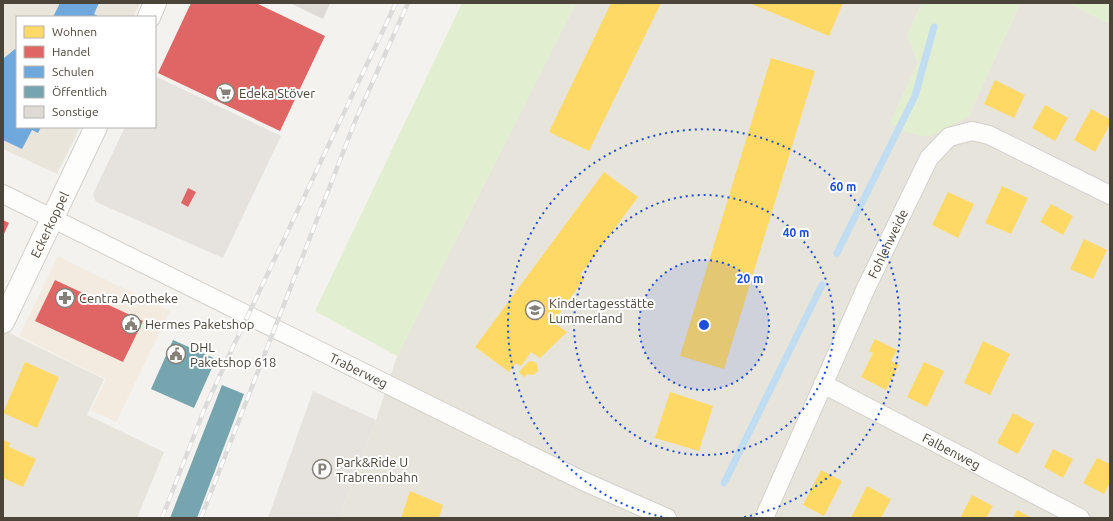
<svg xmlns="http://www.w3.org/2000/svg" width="1113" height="521" viewBox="0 0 1113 521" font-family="Ubuntu,sans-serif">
	<rect width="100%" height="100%" fill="#f4f2ee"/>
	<path fill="#e7e4dc" d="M576,3H922L907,35L918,63L890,123L968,117L1020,3H1068L1110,24V518H769L756,511L752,518H339L376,420L397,356Z
		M3,330L104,379L87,415L164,452L137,518H3Z"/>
	<path fill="#f3ebdf" d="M58,256L170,311L116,422L91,410L106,379L19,336Z"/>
	<path fill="#eae5da" d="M3,3H140L133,17H17V127H80L57,174L3,149Z"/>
	<path fill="#e1eecf" d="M462,3H576L397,356L315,311Z
		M922,3H1020L968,117L928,137L905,132L890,123L918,63L907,35Z
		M1068,3H1110V24Z"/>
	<path fill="#e6e3df" d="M155,76L281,136L223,258L96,202L93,194L125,127H155Z
		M313,391L376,420L339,518H268Z"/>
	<path fill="#ffd966" d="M611,3H661L589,151L549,132Z
		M749,3H843L829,36Z
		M771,58L815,71L724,369L680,356Z
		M995,80L1025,95L1014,118L984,104Z
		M1045,105L1068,118L1055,141L1032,128Z
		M1091,109L1110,119V124L1095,152L1074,140Z
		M604,172L638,197L580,275L585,278L553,322L567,332L540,358L531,352L521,366L516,363L509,372L475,347Z
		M1002,186L1028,198L1011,234L985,223Z
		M948,192L974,204L958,238L932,225Z
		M1051,204L1073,216L1063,235L1040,222Z
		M1084,239L1107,250L1093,279L1070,269Z
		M875,339L897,350L891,361L899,365L886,390L861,377L873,353L869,351Z
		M983,341L1010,354L990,395L964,383Z
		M533,361L537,364L538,371L533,375L527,374L524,377L519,372L528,362Z
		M25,362L59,377L37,428L3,413Z
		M924,362L944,371L927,407L907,397Z
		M670,392L713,406L699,451L655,438Z
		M1013,413L1034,424L1018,454L997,443Z
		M3,440L10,443L9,447L36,459L23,487L3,478Z
		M1053,449L1073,459L1063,478L1044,467Z
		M1097,458L1110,464V482L1104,494L1083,483Z
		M821,470L842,481L824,516L803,505Z
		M867,486L891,499L881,518H851Z
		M410,491L443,505L439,518H401Z
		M972,495L993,506L986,518H960Z
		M1017,510L1032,518H1013Z"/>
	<path fill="#e06666" d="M191,3H256L325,36L280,131L158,73Z
		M188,188L196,192L188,207L181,203Z
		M3,220L9,223L3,236Z
		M55,280L143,321L123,362L35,321Z"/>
	<path fill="#6fa8dc" d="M60,3H99L94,14L100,17H53Z
		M15,49L17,51V127H41L38,133L32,130L22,149L3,140V59Z"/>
	<path fill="#76a5af" d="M173,340L216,359L194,408L151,389Z
		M222,385L244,394L197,518H170Z"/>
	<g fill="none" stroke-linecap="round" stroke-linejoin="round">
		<path stroke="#c0ddf1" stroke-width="7" d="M837,253L915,96L934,27
			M724,483L822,285"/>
	</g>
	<path fill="#dedbd6" d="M290,3H330L323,19Z"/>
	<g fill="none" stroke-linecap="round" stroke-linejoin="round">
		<defs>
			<g id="minor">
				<path id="s1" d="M3,194L530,455L583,481L667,518"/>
				<path id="s2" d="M823,384L1080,518"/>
				<path id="s3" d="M764,518L866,288L929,158L949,137L972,131L989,135L1110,195"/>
			</g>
			<g id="tertiary">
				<path d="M149,17L155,3"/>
				<path id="s4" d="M3,322L96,127"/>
			</g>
		</defs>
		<use href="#minor" stroke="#d2d0cb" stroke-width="20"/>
		<use href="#tertiary" stroke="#d2d0cb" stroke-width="24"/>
		<use href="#minor" stroke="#fdfdfc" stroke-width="18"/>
		<use href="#tertiary" stroke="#fdfdfc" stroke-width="22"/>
		<defs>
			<path id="rail" d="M162,518L204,410L232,349L396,3
				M201,518L356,119L408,3"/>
		</defs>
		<use href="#rail" stroke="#dbdbda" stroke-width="4.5"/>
		<use href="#rail" stroke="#fff" stroke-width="3" stroke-dasharray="9" stroke-linecap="butt"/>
	</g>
	<circle cx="704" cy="325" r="65" fill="#1d4ed8" fill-opacity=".12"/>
	<g fill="none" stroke="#1d4ed8" stroke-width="2" stroke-dasharray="2 4">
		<circle cx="704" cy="325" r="65"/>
		<circle cx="704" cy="325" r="130"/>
		<path d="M668 518A196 196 0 1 1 740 518"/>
	</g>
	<defs>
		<symbol id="supermarket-ring" viewBox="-11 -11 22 22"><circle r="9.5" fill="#fff" stroke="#868178" stroke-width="1.5"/><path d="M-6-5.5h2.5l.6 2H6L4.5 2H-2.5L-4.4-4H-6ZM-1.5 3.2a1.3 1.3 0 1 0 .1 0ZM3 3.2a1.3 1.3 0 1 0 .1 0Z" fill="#868178"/></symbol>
		<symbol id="pharmacy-ring" viewBox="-11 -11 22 22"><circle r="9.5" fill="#fff" stroke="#868178" stroke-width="1.5"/><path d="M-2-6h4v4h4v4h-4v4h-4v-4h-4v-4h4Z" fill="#868178"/></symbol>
		<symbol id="school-ring" viewBox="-11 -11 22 22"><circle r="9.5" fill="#fff" stroke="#868178" stroke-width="1.5"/><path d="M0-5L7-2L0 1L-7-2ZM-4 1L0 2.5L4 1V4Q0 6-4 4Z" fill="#868178"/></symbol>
		<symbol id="civic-ring" viewBox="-11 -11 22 22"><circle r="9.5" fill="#fff" stroke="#868178" stroke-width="1.5"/><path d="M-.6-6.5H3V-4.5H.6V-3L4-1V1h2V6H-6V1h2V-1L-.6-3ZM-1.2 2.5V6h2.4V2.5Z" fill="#868178"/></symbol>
		<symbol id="parking-ring" viewBox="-11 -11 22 22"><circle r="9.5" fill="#fff" stroke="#868178" stroke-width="1.5"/><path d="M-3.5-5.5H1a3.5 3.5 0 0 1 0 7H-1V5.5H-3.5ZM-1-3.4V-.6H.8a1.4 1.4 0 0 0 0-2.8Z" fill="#868178"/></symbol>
	</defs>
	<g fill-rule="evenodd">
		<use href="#supermarket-ring" x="214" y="82" width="22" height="22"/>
		<use href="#pharmacy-ring" x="54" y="287" width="22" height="22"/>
		<use href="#school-ring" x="524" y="299" width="22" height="22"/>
		<use href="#civic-ring" x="120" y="313" width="22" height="22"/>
		<use href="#civic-ring" x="165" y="343" width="22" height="22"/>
		<use href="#parking-ring" x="311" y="458" width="22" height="22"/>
	</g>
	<g text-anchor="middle" stroke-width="4" stroke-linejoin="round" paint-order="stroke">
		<g font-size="13" fill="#4b4439" stroke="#fff" text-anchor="start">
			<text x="239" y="98">Edeka Stöver</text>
			<text x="79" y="303">Centra Apotheke</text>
			<text x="549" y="308">Kindertagesstätte<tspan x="549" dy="15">Lummerland</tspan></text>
			<text x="145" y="329">Hermes Paketshop</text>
			<text x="190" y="352">DHL<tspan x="190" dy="15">Paketshop 618</tspan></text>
			<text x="336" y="467">Park&amp;Ride U<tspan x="336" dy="15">Trabrennbahn</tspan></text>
		</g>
		<g font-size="13" fill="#4b4439" stroke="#fff">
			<text dy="5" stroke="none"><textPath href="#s4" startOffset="108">Eckerkoppel</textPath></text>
			<text dy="5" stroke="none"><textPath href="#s3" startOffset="301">Fohlenweide</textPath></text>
			<text dy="5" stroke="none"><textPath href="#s1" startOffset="397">Traberweg</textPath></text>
			<text dy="5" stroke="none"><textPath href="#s2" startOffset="145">Falbenweg</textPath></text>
		</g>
	</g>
	<circle cx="704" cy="325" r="6" fill="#1d4ed8" stroke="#fff" stroke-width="2"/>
	<g font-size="12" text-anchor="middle" font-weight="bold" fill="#1d4ed8" stroke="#fff" stroke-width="4" stroke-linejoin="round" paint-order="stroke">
		<text x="843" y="191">60 m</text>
		<text x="796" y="237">40 m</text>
		<text x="750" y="283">20 m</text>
	</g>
	<rect width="1113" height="521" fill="none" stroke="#4b4439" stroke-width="8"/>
	<rect x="16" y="16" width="140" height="112" fill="#ffffff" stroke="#b7b4b0"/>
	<rect x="24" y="26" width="20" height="12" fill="#ffd966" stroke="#b7b4b0"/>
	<text x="52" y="36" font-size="12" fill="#4b4439">Wohnen</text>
	<rect x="24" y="46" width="20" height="12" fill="#e06666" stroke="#b7b4b0"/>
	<text x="52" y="56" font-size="12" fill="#4b4439">Handel</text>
	<rect x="24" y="66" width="20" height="12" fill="#6fa8dc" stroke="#b7b4b0"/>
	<text x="52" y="76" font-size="12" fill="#4b4439">Schulen</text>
	<rect x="24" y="86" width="20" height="12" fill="#76a5af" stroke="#b7b4b0"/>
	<text x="52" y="96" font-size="12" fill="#4b4439">Öffentlich</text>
	<rect x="24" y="106" width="20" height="12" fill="#dedbd6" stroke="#b7b4b0"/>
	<text x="52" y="116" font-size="12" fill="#4b4439">Sonstige</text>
</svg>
